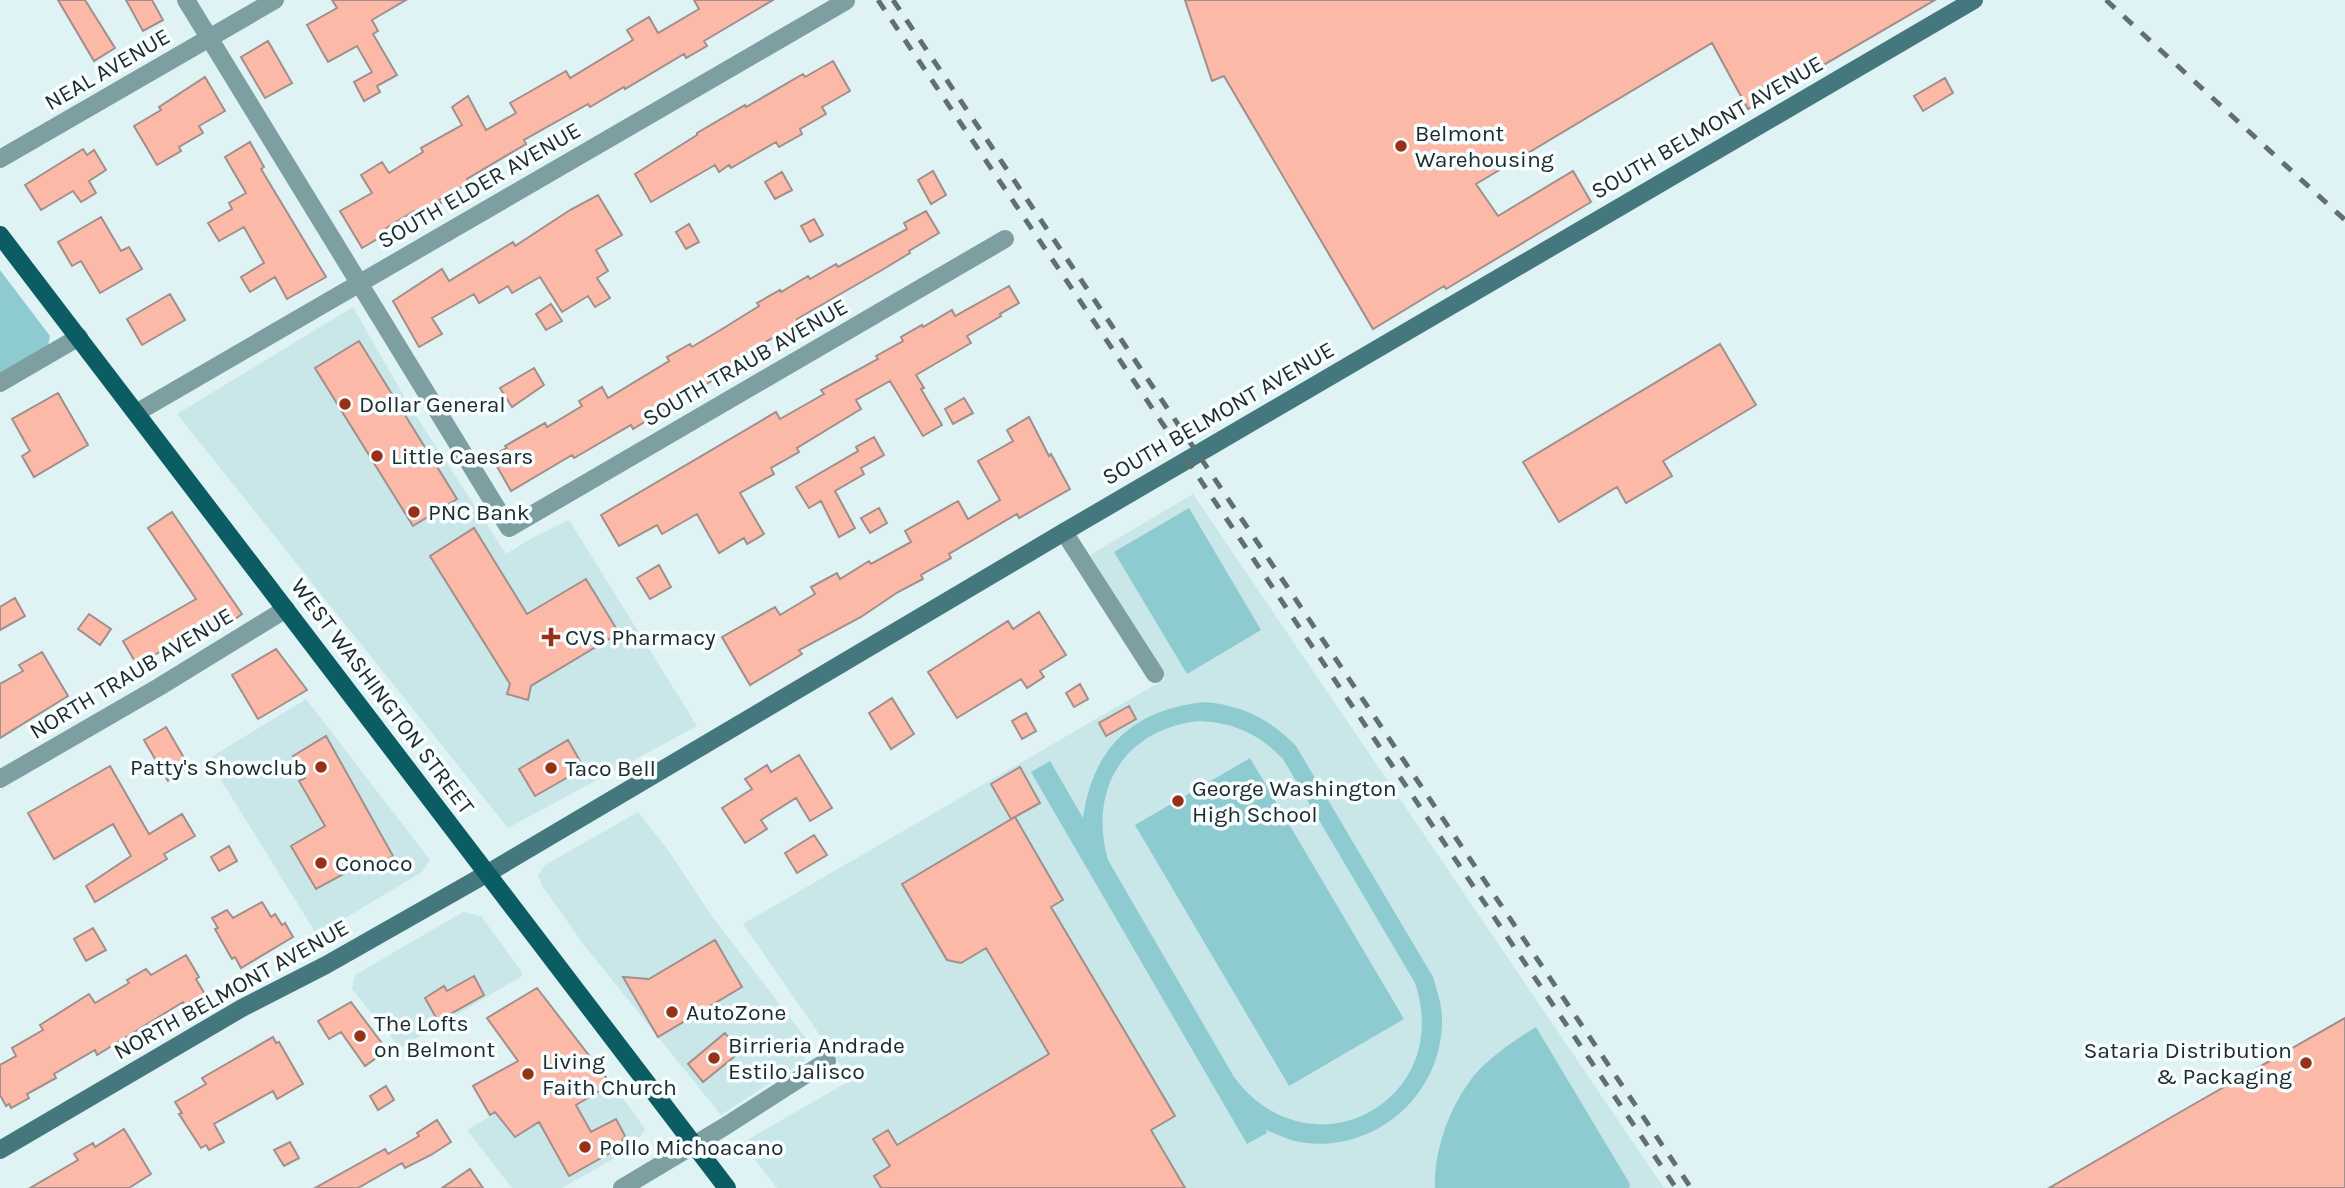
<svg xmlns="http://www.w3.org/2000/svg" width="2345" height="1188" viewBox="0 0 2345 1188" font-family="Karla,sans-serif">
	<rect width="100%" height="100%" fill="#dff3f5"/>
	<path fill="#c9e6e9" d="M353,307L409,405L506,554L530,539L569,520L697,726L508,828L177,414Z
		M1193,494L1664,1188H777L742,1143L851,1080L743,924L1165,679L1090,555Z
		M306,699L430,860L422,872L317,935L208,759Z
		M638,812L668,850L711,915L808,1041L804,1061L721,1115L584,945L543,887L538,876L545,865Z
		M463,912L481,916L522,972V976L400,1048L352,989L355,975Z
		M592,1056L645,1129L643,1133L629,1150L562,1188H512L467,1130Z"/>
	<path fill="#8ecbd1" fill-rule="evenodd" d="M0,270L50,336L48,346L0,373Z
		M1189,508L1261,630L1187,674L1114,552Z
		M1204,702C1242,705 1270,719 1296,746L1433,977C1437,991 1442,1005 1442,1019C1443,1092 1379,1151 1306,1143C1292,1142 1279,1135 1266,1130L1267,1133L1247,1144L1031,772L1050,761L1083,818C1093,747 1133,710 1204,702ZM1198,721C1233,722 1259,734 1283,759L1415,983C1455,1102 1310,1179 1234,1077L1108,860C1088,789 1124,730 1198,721Z
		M1250,758L1404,1019L1289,1086L1135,825Z
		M1536,1027L1630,1184L1629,1188H1435C1433,1148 1454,1093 1484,1065C1500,1050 1518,1038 1536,1027Z"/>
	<path fill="#fdb9a8" stroke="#a18f8b" stroke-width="2" d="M58,0H85L115,48L94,61Z
		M126,0H152L163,20L143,31Z
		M332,0H406L372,20L378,31L373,34L397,75L377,86L380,92L364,101L354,82L372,72L357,46L328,62L307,25L337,8Z
		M694,0H773L704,41L707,46L686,58L684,54L625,89L624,87L590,107L588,104L524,140L526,144L467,179L469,183L439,200L441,203L418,217L414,211L383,230L386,234L362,248L340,211L372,193L361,175L382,162L389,173L423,152L421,148L462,125L452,107L468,96L486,130L516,113L510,103L566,71L570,78L633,40L627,30L649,17L658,33L699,9Z
		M1185,0H1935L1748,109L1712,43L1476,184L1498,216L1573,171L1591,202L1446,289L1444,286L1373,329L1224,76L1212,81Z
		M268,41L292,83L265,98L241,57Z
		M833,61L850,91L822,107L826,114L800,129L802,134L779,147L776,142L731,168L729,165L719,172L715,165L651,202L635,174L697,135V133L745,105L746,107L803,74L805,77Z
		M205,77L225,111L199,126L203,133L179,147L181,151L157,165L134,126L161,110L159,107Z
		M1945,78L1953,93L1923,111L1914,96Z
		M250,142L264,167L261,169L326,277L287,299L275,277L250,292L241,277L264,263L244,227L219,241L208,223L232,209L229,203L246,193L225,157Z
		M83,149L87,155L94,150L106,170L89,181L96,193L81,202L73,191L41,210L25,185Z
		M933,171L946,195L931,204L918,180Z
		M782,172L792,190L775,199L765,182Z
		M598,195L622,235L596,250L608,271L597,278L610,298L595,307L588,296L562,312L540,277L512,293L508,286L479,303L474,294L432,318L442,334L419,347L393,301L442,269L449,281L513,242L515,246L570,210Z
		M926,211L939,233L909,251L910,253L882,270L797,319L802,328L779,341L776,336L738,358L741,363L656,415L633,429L631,425L574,458L572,455L511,491L491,456L507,448L505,446L545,423L547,427L582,406L579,401L602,387L608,398L669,361L667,357L690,344L692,347L727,326L759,306L757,303L780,290L781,292L808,276L810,279L836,264L838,267L907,229L904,223Z
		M101,217L121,251L129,247L142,269L100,293L81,261L72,266L58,242Z
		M814,219L823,235L810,242L801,226Z
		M689,224L699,242L686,249L676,232Z
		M1009,286L1019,303L1000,314L1001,316L967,336L971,343L916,375L924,388L921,389L942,425L923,436L890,381L856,400L861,409L797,448L799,452L771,468L774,474L740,493L764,534L747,544L744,538L719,553L697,514L662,534L657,525L619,546L601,515L776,412L780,419L824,394L821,390L878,359L876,356L903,341L901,337L922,325L923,327L952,310L955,316Z
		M170,294L185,320L142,345L127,319Z
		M551,304L562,321L546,330L536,314Z
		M359,341L457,499L413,526L315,368Z
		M1720,344L1756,405L1663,461L1672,476L1626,503L1617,487L1559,522L1523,462Z
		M534,368L544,385L512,407L500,388Z
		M58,393L88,445L34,477L22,456L30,451L12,419Z
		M964,398L973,413L953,424L945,409Z
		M1029,417L1049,456L1051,454L1070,489L1019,518L1017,514L949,554L951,558L921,575L923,579L898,592L861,617L799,650L802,654L750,685L722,637L775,607L780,615L815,594L811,587L837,573L840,579L869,561L871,564L911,542L905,531L958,501L968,519L1000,500L978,461L1013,441L1007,430Z
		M874,437L884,455L861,468L864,474L835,491L855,528L839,537L821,501L809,508L796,487L858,451L856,447Z
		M879,508L887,523L870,533L861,518Z
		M172,512L242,614L218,631L212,622L137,665L123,641L196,599L148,528Z
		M474,528L527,614L586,579L619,633L531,686L528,700L507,694L510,684L430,556Z
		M659,565L671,587L650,599L637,578Z
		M15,598L25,616L0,630V607Z
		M1039,612L1066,655L1040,671L1044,677L1027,688L1021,679L957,718L928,672L1008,621L1013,629Z
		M89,614L111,629L100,645L78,629Z
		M276,649L307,690L258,719L232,675Z
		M42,652L68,696L0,738V684L23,671L19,665Z
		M1080,684L1088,699L1074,707L1066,693Z
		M892,698L914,734L891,749L869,713Z
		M1129,706L1136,719L1106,736L1099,723Z
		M1026,713L1036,731L1022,739L1012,721Z
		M166,727L190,768L168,781L144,740Z
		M326,736L393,856L375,866L371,859L316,889L291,846L325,826L299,781L305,778L293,756Z
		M568,740L584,768L535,796L519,769Z
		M799,755L832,808L810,821L796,798L761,820L767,829L745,843L722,808L752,789L745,779L767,765L771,772Z
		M110,766L149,834L182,814L195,836L164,854L167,859L95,902L86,886L131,856L113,824L54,859L28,813Z
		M1020,767L1040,803L1011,819L991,784Z
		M1015,817L1063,900L1051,907L1175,1116L1151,1130L1185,1188H881L874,1176L890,1166L873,1139L888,1130L897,1145L1049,1054L986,948L961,963L947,960L902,884Z
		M814,835L827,855L797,873L785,853Z
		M229,846L237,861L219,871L211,857Z
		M262,902L271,917L275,914L282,925L285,923L293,937L241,968L235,957L232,959L215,929L218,928L212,918L227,910L233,918Z
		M93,928L106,950L86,961L74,939Z
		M715,940L742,987L658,1037L623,977L649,979Z
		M186,955L199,977L196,979L206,996L187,1008L183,1002L97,1055L95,1050L54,1074L56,1078L27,1094L29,1098L11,1108L9,1104L6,1106L0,1095V1065L16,1056L12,1048L43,1030L40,1025L89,994L95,1003L129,983L127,980L146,969L151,975Z
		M474,976L484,995L438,1021L425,998L444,986L447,991Z
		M537,988L611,1084L576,1105L591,1132L616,1119L625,1136L617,1149L569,1176L539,1122L515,1137L495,1112L490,1115L473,1086L518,1061L487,1018Z
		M351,1002L387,1050L365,1066L341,1032L329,1039L318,1021Z
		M2345,1018V1188H2049L2189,1107Z
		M725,1033L740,1052L703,1082L688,1064Z
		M273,1037L276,1043L279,1042L303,1084L277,1099L273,1091L214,1124L224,1142L209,1150L206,1145L201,1148L179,1114L182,1113L175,1102L206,1084L202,1078Z
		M386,1086L394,1100L378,1110L370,1096Z
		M437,1120L451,1142L431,1155L405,1168L402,1163L358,1188H315L385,1149L388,1154L419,1136L417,1133Z
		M124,1129L151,1174L129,1188H30L78,1160L74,1154L93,1143L95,1147Z
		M290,1142L299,1158L284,1166L274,1150Z
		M470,1169L483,1188H442Z"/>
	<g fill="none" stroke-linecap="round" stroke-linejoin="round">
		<path stroke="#7d9fa2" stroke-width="18" d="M186,0L509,528L1005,239
			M0,159L275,0
			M0,383L79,337
			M136,413L846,1
			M1064,532L1155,674
			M0,779L159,687L286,609
			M622,1188L724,1127L827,1061"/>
		<path stroke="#44787e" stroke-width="18" d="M0,1150L242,1008L326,965L488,873L1064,532L1974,0"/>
		<path stroke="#0c5d63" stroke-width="18" d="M0,235L727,1188"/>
		<path stroke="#626f70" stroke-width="5" stroke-dasharray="12 12" stroke-linecap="butt" d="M878,0L1676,1188
			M893,0L1691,1188
			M2106,0L2345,220"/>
	</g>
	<g fill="#983016" stroke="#f6feff" stroke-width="2.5">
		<circle cx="1401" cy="146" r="7"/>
		<circle cx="345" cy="404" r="7"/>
		<circle cx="377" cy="456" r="7"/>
		<circle cx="414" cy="512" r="7"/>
		<path d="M547.5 626.5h7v7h7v7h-7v7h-7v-7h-7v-7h7z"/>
		<circle cx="321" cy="767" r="7"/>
		<circle cx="551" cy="768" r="7"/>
		<circle cx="1178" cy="801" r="7"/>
		<circle cx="321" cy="863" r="7"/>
		<circle cx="672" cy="1012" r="7"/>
		<circle cx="360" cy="1036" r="7"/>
		<circle cx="714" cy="1058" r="7"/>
		<circle cx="2306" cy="1063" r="7"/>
		<circle cx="528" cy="1074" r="7"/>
		<circle cx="585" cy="1147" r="7"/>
	</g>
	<g text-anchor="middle" stroke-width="7" stroke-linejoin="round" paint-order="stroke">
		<g font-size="23" fill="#222a2b" stroke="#f6feff">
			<text transform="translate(107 69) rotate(-30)" y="8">NEAL AVENUE</text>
			<text transform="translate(1707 127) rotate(-30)" y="8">SOUTH BELMONT AVENUE</text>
			<text transform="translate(479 185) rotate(-30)" y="8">SOUTH ELDER AVENUE</text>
			<text transform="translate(745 362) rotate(-30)" y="8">SOUTH TRAUB AVENUE</text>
			<text transform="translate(1218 413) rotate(-30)" y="8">SOUTH BELMONT AVENUE</text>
			<text transform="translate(131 673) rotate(-31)" y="8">NORTH TRAUB AVENUE</text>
			<text transform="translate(383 696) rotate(53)" y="8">WEST WASHINGTON STREET</text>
			<text transform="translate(231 989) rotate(-29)" y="8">NORTH BELMONT AVENUE</text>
		</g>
		<g font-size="23" fill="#222a2b" stroke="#f6feff" text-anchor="start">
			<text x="1415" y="141">Belmont<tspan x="1415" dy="26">Warehousing</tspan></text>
			<text x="359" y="412">Dollar General</text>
			<text x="391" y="464">Little Caesars</text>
			<text x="428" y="520">PNC Bank</text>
			<text x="565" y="645">CVS Pharmacy</text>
			<text x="307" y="775" text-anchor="end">Patty's Showclub</text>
			<text x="565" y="776">Taco Bell</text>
			<text x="1192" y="796">George Washington<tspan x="1192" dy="26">High School</tspan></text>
			<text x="335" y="871">Conoco</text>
			<text x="686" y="1020">AutoZone</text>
			<text x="374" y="1031">The Lofts<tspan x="374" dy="26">on Belmont</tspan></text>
			<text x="728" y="1053">Birrieria Andrade<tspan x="728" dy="26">Estilo Jalisco</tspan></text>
			<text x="2292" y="1058" text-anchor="end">Sataria Distribution<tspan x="2292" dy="26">&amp; Packaging</tspan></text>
			<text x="542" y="1069">Living<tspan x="542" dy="26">Faith Church</tspan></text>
			<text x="599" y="1155">Pollo Michoacano</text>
		</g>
	</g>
</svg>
